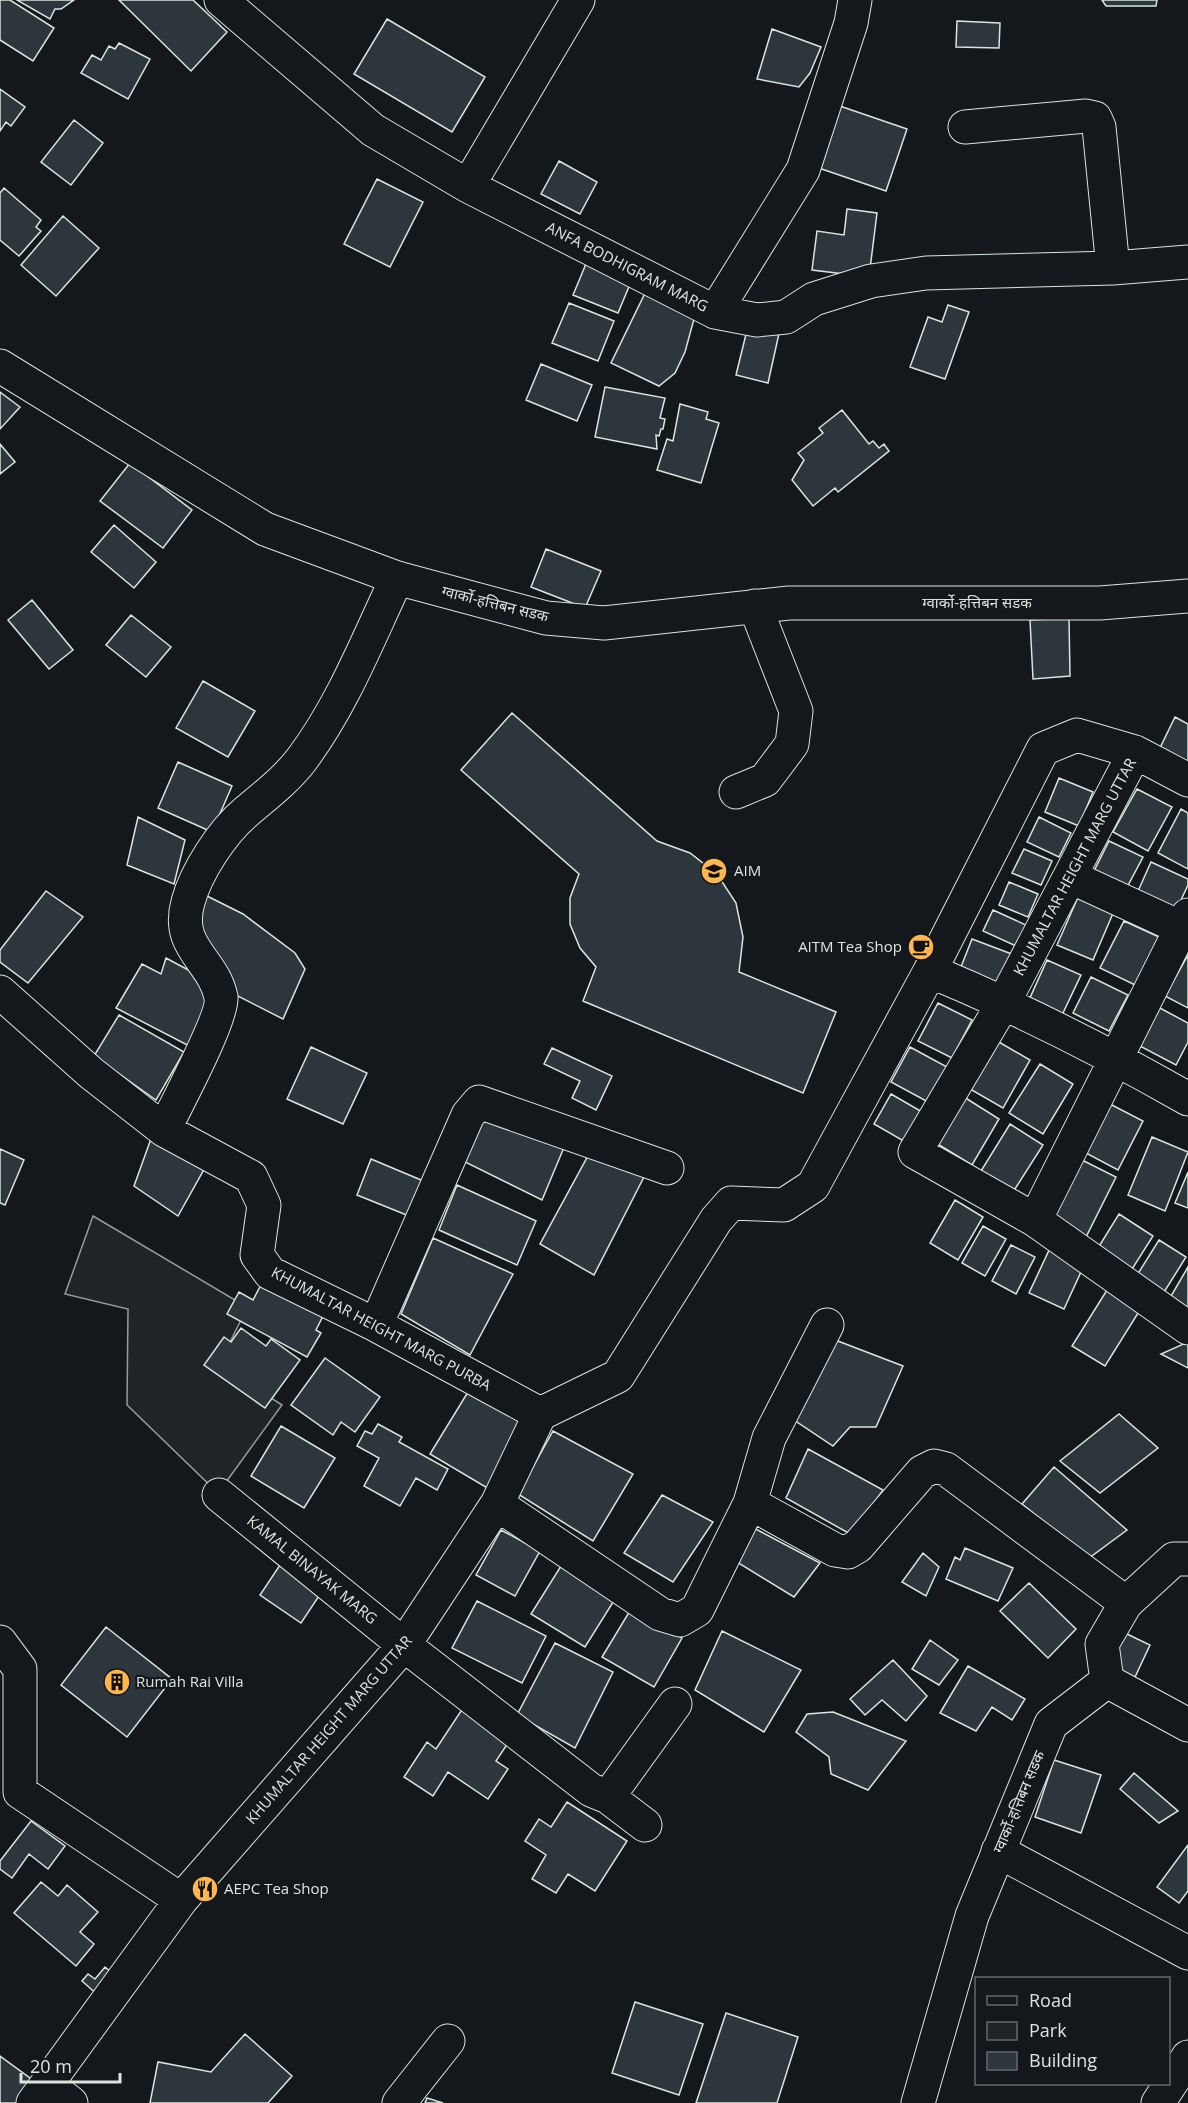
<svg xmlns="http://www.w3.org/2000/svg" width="1188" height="2103" viewBox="0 0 1188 2103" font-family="'Open Sans','Noto Sans Devanagari',sans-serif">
	<rect width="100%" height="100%" fill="#14181c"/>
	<path fill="#202428" stroke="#939e99" stroke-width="1.5" d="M93,1216L235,1300L242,1318L219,1364L282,1405L218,1493L127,1405L128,1309L65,1294Z"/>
	<path fill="#2c363c" stroke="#d8e6dc" stroke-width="1.5" d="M0,0H10L54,28L33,61L0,40Z
		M17,0H74L61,9H55L50,19Z
		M119,0H193L227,32L191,71Z
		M1102,0H1157L1156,6H1106Z
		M387,19L485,77L452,132L354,74Z
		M957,21L1000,23L999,48L956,47Z
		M772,29L821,47L810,73L799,87L757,79Z
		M119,43L150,59L128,99L81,73L92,55L101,60L109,46L115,49Z
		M0,89L25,107L11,126L6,122L0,131Z
		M831,103L907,129L886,191L810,165Z
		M74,120L103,143L71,185L41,162Z
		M559,161L597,182L580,214L541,194Z
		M377,179L423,202L390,267L344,244Z
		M4,188L41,220L36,227L41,231L19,256L0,240V193Z
		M847,209L877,213L869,277L812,270L817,231L844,235Z
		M63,216L99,248L56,296L21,265Z
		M588,259L633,277L618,313L573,295Z
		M649,285L697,308L685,352L675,373L659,386L611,363Z
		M569,303L614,321L598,361L552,343Z
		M948,305L969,312L945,379L910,367L928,317L942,322Z
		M749,322L780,329L768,383L736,375Z
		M541,364L592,385L577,421L526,400Z
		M605,387L665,398L660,418L665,419L663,429H661L659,436L656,435L657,449L595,437Z
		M0,392L20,407L0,429Z
		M680,404L708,412L706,419L719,423L701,483L657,470L667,439L673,441Z
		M842,410L869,444L873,441L879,448L884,444L889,451L838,492L835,488L813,506L792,480L804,460L798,453L823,433L819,428Z
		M0,444L15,462L0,474Z
		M130,463L192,510L163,548L100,501Z
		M114,525L156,562L134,588L91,552Z
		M546,549L601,571L585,608L531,587Z
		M32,600L73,650L49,669L8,620Z
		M131,615L171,647L146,677L106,645Z
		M1069,618L1070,676L1033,679L1030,620Z
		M203,681L255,711L228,757L176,728Z
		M512,713L657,841L690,853L717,874L736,903L743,937L739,972L836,1012L803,1093L583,1001L596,967L580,948L570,924V898L579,874L461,770Z
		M1175,717L1188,724V767L1158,752Z
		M178,762L232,786L212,832L158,808Z
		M1059,778L1093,792L1079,826L1045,812Z
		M1137,789L1172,807L1148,851L1113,832Z
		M1181,809L1188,813V869L1158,853Z
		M138,817L185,840L174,884L127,865Z
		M1039,817L1071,833L1059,857L1027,842Z
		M1109,841L1143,857L1125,891L1092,875Z
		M1024,849L1052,861L1041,885L1012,873Z
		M1151,862L1188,879V885L1173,917L1134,900Z
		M1009,882L1038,894L1028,917L999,905Z
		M46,891L83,917L28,983L0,962V950Z
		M203,894L243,914L295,953L305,969L283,1019L228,991L196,918Z
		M1079,895L1114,911L1093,960L1057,945Z
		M993,910L1026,925L1016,946L983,931Z
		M1124,921L1159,937L1135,985L1100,968Z
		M972,939L1017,956L1005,989L959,972Z
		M1188,955V1008L1165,996Z
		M166,958L205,979L212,1001L193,1048L116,1008L142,964L161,974Z
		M1047,960L1081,975L1062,1015L1029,1000Z
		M1091,977L1128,995L1109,1031L1073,1013Z
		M938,1003L972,1020L952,1058L918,1041Z
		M1156,1006L1188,1023V1042L1176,1065L1136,1044Z
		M119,1015L184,1052L156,1100L94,1056Z
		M997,1041L1030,1060L1003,1108L970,1089Z
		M311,1047L367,1073L343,1124L287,1099Z
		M910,1047L947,1067L928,1102L891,1082Z
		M552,1048L612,1076L596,1110L572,1098L580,1081L544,1064Z
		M1040,1064L1073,1084L1043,1134L1009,1113Z
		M891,1094L924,1113L907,1143L874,1124Z
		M964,1097L999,1119L972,1165L936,1143Z
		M1108,1103L1143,1121L1118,1170L1084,1152Z
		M482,1114L565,1145L542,1200L461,1160Z
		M1010,1124L1043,1145L1013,1192L981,1171Z
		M152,1136L207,1164L178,1216L134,1186Z
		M1152,1137L1188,1152L1165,1211L1128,1195Z
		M0,1149L24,1160L5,1205L0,1203Z
		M589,1154L647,1171L594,1275L540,1244Z
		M371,1159L433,1185L419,1220L357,1195Z
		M1082,1160L1116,1177L1084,1241L1050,1224Z
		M1188,1172V1208L1175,1203Z
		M457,1185L536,1221L517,1265L439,1230Z
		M955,1200L983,1217L958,1260L930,1243Z
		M1119,1214L1153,1236L1127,1277L1093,1256Z
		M983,1226L1006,1239L985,1276L962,1263Z
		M433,1238L513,1274L470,1355L401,1314Z
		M1159,1240L1186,1257L1161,1297L1134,1280Z
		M1011,1245L1035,1257L1016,1294L992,1281Z
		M1051,1246L1086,1261L1064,1309L1029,1293Z
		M1188,1267V1315L1167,1303Z
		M263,1281L324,1314L316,1330L321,1333L307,1357L227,1314L239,1292L253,1300Z
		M1107,1290L1140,1310L1105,1366L1072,1346Z
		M241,1328L266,1346L271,1339L300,1360L265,1408L204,1365L224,1337L231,1342Z
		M830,1338L903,1366L876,1427H850L833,1446L791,1418Z
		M1188,1342V1368L1161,1354Z
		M325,1358L380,1397L355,1432L341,1422L333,1435L291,1405Z
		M471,1387L530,1422L489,1489L430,1454Z
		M1119,1414L1158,1448L1100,1493L1060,1461Z
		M378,1424L402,1437L399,1442L448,1469L437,1490L416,1478L400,1506L364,1486L379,1458L357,1446L365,1431L372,1434Z
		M281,1426L335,1458L304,1508L251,1476Z
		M553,1431L633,1474L593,1541L518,1494Z
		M808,1449L883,1490L852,1535L786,1498Z
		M1054,1467L1127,1530L1089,1558L1022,1504Z
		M662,1495L713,1522L673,1582L624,1553Z
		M750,1526L820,1563L794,1597L732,1559Z
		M501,1530L540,1551L515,1596L476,1575Z
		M965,1548L1013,1568L998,1601L946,1579L955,1557L960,1560Z
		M923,1553L939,1567L926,1596L902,1582Z
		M284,1559L325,1587L301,1623L260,1595Z
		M561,1566L615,1599L585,1647L531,1614Z
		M1029,1583L1076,1629L1048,1658L1000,1611Z
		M477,1601L546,1636L522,1683L452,1648Z
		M631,1609L682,1638L654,1687L602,1657Z
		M106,1627L172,1679L127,1737L61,1685Z
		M722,1631L801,1670L764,1732L695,1690Z
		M1125,1633L1150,1645L1135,1677L1109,1665Z
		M930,1640L958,1660L939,1685L912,1669Z
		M555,1643L613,1672L575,1748L517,1715Z
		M893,1660L927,1696L906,1721L882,1700L865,1715L850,1699Z
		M968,1666L1025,1699L1012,1720L992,1707L976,1731L940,1713Z
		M463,1708L510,1740L496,1761L508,1769L488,1799L448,1772L433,1796L404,1777L427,1742L436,1749Z
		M833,1712L906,1741L868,1790L831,1774L829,1757L796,1732L807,1714Z
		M1054,1760L1101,1775L1081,1833L1035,1817Z
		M1134,1773L1178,1811L1159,1823L1120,1789Z
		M567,1802L627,1841L595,1891L568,1874L556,1893L532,1879L546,1855L525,1841L539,1819L551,1827Z
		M31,1821L65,1846L48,1869L29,1854L12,1878L0,1869V1861Z
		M1188,1845V1891L1179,1903L1157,1887Z
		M41,1882L58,1896L67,1885L98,1912L80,1932L94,1944L76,1966L14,1913Z
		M105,1967L116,1976L99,1996L82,1981L88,1974L95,1979Z
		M635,2002L703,2024L679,2095L612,2073Z
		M726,2013L798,2037L777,2103H696Z
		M245,2034L292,2076L268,2103H150L158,2062L211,2072Z
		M0,2056L34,2081L18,2103H0Z
		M427,2098L443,2103H425Z"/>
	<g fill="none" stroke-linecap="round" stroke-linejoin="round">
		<defs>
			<path id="minor" d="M221,0L373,130L468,186L715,312L757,320L786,317L814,299L871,281L926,273L1113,268L1188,262
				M965,127L1086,116L1095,118L1099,127L1113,268
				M468,186L578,0
				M715,312L803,170L851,23L855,0
				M1188,780L1135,752L1004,1002L915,1152L1035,1220L1188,915
				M736,792L765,780L792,744L796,711L755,606
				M1071,877L1188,931
				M930,971L1043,749L1077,735L1135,752
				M0,992L91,1073L164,1130L251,1177L264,1205L257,1255L270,1273L376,1325L540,1414
				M164,1130C175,1107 224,1016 221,997C213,959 175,948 188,902C196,872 222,832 246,812C266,795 287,779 302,759C343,704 368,639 397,578
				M1035,1220L1188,1328
				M376,1325L468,1115L479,1102L667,1168
				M219,1495L404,1645L591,1790L608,1797L675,1704
				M750,1503L835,1550L848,1552L858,1546L922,1472L934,1466L946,1469L1126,1603
				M497,1504L660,1614L680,1620L697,1610L750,1503L769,1438L827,1325
				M0,1642L20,1669V1792L181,1900
				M1107,1681L1188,1725
				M608,1797L645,1825
				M998,1851L1188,1953
				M48,2085L71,2103
				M33,2103L181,1900L404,1645L497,1504L540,1414L618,1376L716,1220L731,1203L784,1205L813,1186L930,971C1019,1008 1104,1051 1188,1099
				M399,2103L448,2041
				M1158,2103L1188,2057"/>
			<path id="major" d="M0,366L265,529L397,578L546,618L604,623L789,603H1100L1188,596
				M918,2103L972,1916L1051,1724L1107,1681L1102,1644L1126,1603L1174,1559H1188"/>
		</defs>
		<use href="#minor" stroke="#d8e6dc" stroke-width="35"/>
		<use href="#major" stroke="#d8e6dc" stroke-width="35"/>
		<use href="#minor" stroke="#14181c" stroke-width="33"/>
		<use href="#major" stroke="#14181c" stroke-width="33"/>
	</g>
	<defs>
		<symbol id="university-disc" viewBox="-11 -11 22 22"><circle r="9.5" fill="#ffb74d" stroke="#14181c"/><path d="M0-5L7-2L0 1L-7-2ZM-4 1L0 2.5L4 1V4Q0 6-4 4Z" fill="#111"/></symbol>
		<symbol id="cafe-disc" viewBox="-11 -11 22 22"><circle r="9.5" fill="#ffb74d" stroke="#14181c"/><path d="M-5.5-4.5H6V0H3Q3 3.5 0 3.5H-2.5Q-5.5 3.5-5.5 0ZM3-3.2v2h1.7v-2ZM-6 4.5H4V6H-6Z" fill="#111"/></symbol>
		<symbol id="building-disc" viewBox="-11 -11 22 22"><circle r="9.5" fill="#ffb74d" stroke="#14181c"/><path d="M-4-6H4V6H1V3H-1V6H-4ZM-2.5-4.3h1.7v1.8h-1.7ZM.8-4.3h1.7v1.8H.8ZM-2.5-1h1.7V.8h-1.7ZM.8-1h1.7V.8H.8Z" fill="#111"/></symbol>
		<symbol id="restaurant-disc" viewBox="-11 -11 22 22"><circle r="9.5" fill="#ffb74d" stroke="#14181c"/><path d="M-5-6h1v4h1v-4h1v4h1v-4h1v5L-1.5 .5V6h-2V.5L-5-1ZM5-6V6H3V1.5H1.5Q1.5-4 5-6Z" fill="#111"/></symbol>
	</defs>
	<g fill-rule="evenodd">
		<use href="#university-disc" x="699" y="856" width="30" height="30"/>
		<use href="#cafe-disc" x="906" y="932" width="30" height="30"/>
		<use href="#building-disc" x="102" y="1667" width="30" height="30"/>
		<use href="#restaurant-disc" x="190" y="1874" width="30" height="30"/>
	</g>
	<g text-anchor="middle" stroke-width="4.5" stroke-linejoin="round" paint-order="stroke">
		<g font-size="15" fill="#d8e6dc" stroke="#14181c">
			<text transform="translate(627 267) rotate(27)" y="5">ANFA BODHIGRAM MARG</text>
			<text x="977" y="608">ग्वार्को-हत्तिबन सडक</text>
			<text transform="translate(495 604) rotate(14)" y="5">ग्वार्को-हत्तिबन सडक</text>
			<text transform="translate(1075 867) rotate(-62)" y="5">KHUMALTAR HEIGHT MARG UTTAR</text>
			<text transform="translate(381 1329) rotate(28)" y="5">KHUMALTAR HEIGHT MARG PURBA</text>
			<text transform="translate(312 1570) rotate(39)" y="5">KAMAL BINAYAK MARG</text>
			<text transform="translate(329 1730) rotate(-49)" y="5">KHUMALTAR HEIGHT MARG UTTAR</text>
			<text transform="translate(1019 1802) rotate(-67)" y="5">ग्वार्को-हत्तिबन सडक</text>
		</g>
		<g font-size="15" fill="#d8e6dc" stroke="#14181c" text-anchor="start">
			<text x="734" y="876">AIM</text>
			<text x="902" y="952" text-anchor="end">AITM Tea Shop</text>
			<text x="136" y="1687">Rumah Rai Villa</text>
			<text x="224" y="1894">AEPC Tea Shop</text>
		</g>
	</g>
	<rect x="975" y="1977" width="195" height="108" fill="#14181c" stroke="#626a69" stroke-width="1.5"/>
	<rect x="987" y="1996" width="30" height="9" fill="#14181c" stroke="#626a69" stroke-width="1.5"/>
	<text x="1029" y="2007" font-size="18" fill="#d8e6dc">Road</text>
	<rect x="987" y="2022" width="30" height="18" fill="#202428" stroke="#626a69" stroke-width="1.5"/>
	<text x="1029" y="2037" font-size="18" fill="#d8e6dc">Park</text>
	<rect x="987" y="2052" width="30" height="18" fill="#2c363c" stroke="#626a69" stroke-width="1.5"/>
	<text x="1029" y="2067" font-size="18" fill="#d8e6dc">Building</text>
	<path d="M21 2073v9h99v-9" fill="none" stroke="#d8e6dc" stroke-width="3"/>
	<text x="30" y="2073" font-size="18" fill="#d8e6dc" stroke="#14181c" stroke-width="4.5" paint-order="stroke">20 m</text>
</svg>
